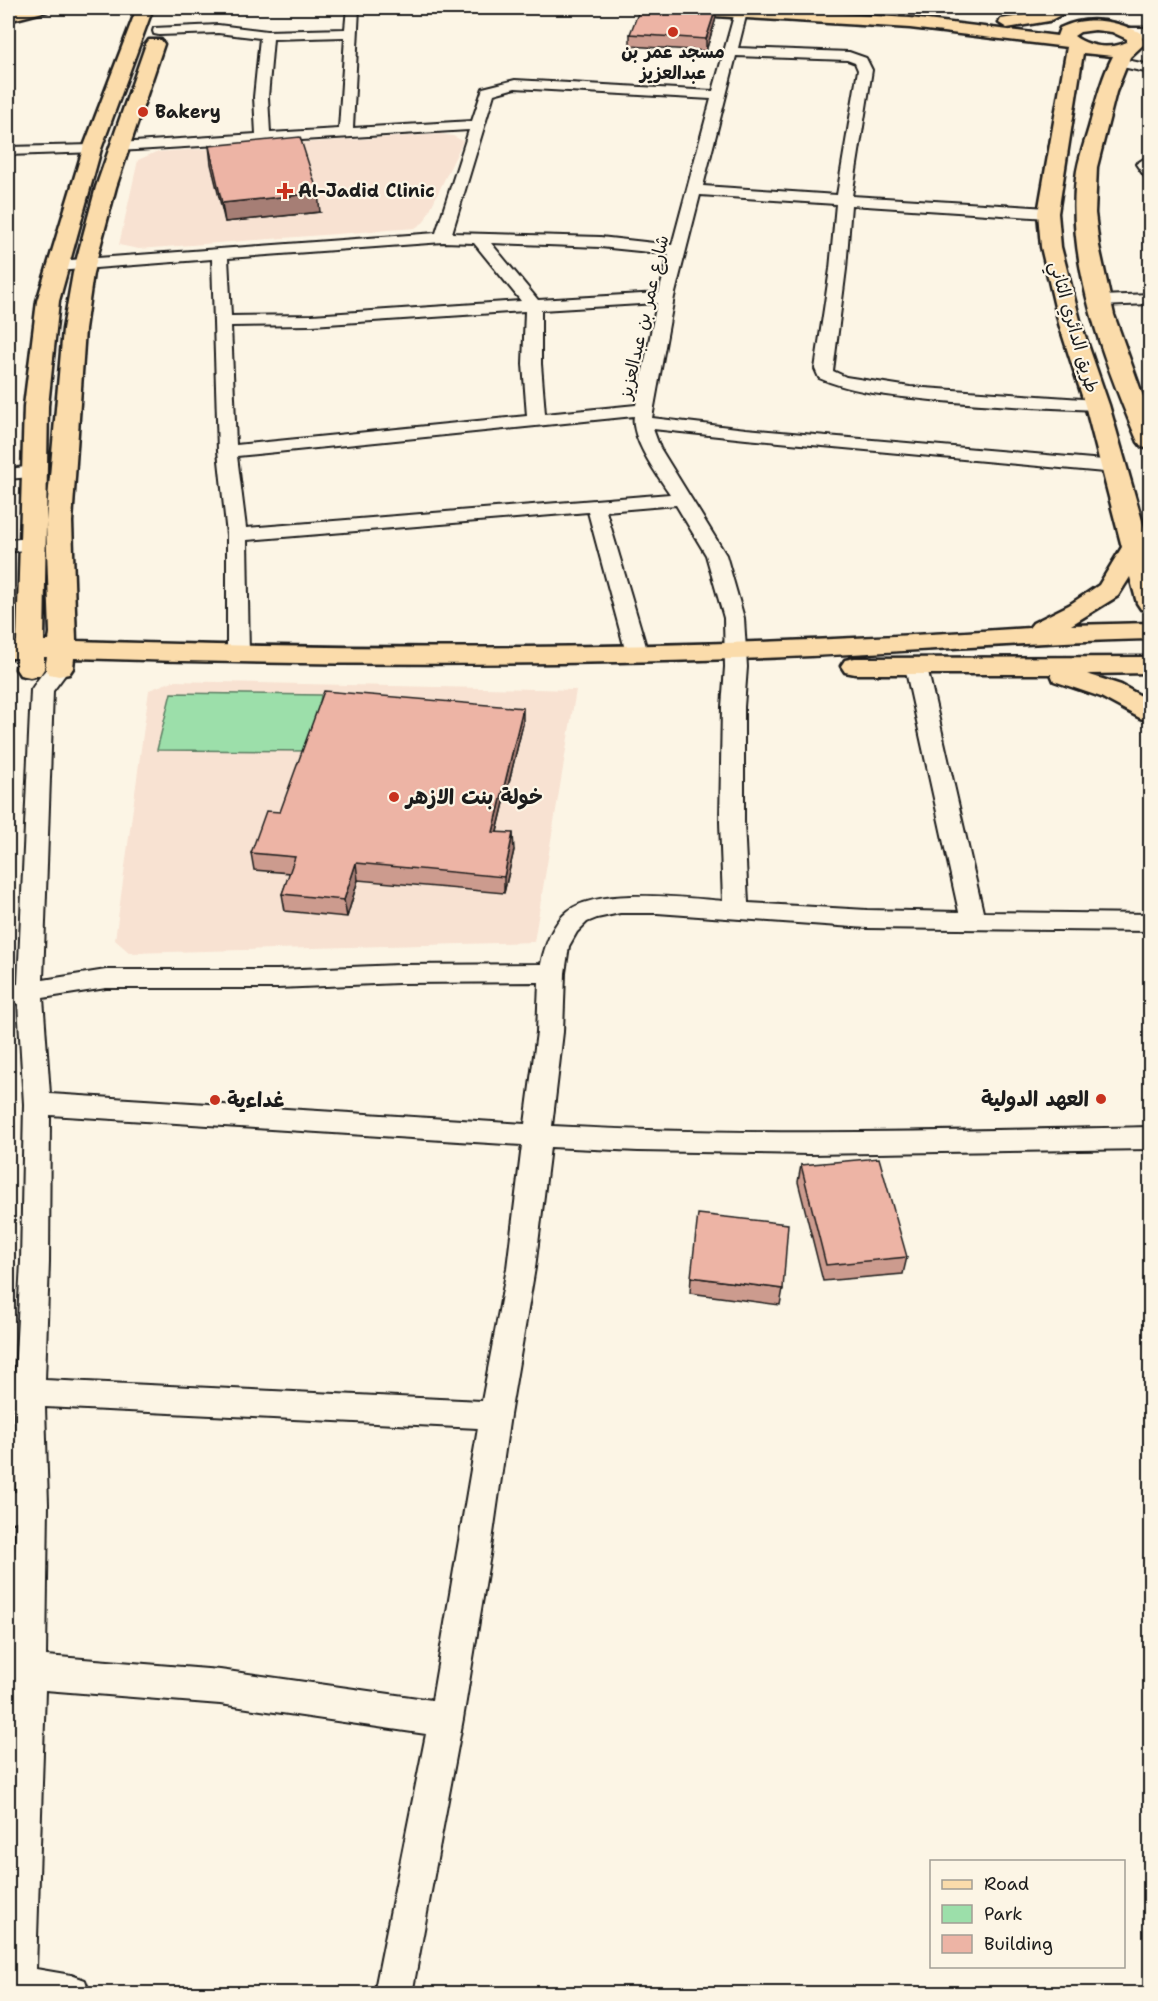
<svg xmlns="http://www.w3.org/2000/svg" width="1158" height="2001" viewBox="0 0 1158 2001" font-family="'Shantell Sans','Playpen Sans Arabic',sans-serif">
	<rect width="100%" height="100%" fill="#fcf5e5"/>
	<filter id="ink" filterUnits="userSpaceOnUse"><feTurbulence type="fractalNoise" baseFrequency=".0167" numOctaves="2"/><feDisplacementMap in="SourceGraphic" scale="12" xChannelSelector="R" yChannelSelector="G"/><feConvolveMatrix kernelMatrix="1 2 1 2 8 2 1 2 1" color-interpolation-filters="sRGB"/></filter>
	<g filter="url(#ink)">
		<path fill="#f8e2d2" d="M441,134L453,136L463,141L424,222L415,228L139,249L119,245L138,160L156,152Z
			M173,681L576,690L534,942L130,953L115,940L149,690Z"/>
		<path fill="#9cdfaa" stroke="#5c7e63" stroke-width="1.5" d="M171,693L321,695L312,751L157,750Z"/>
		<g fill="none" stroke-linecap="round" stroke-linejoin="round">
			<defs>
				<path id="street" d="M347,8H359L353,128L472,121L483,88L515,80L713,91L735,12L741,8L747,12L738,48L849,52L866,58L872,70L852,196L1048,208L1056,213L1048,218L851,205L846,269L833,371L846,377L910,387L1097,400L1103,401L1106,405L1103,409L1097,410C1042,408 986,405 931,400C894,396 854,393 819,378L815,369L830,269L836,204L700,195L674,297L652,418L746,429L1115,461L1122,463L1124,467L1122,471L1115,473L746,439L653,429L660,448L726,555L744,618L747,667L744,707V822L748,903L867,910L959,912L905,667L909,662L916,661L923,662L927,667L983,912L1150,914V931L867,928L657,913H620L597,918L587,922L577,932L569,946L565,973L563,1032L552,1126C751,1137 951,1131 1150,1127V1149L809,1154L638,1151L550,1147L535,1268L510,1415L490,1555L463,1719L412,1994H374L426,1734L220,1704L45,1690L36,1969L71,1975L85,1980L90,1994H8V1766L16,1521L8,1523V1493L16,1492L14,1393L21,1262L24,1104L18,1003L8,1004V986L18,984L31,690C40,677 49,659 66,663L70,668L53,691L43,980L106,970H277L399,965L541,964C545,945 552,924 568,911C599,887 685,898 723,901L720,822L722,707L725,667L724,618L706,555L676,505L606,511L648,653L644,657L637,659L630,657L626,653L588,512L247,540L249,655L245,659L238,661L231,659L227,655V535L218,451L212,259L57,271L49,266L57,261L436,233L469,130L119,151L112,147L119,143L256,134L254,97L260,38L218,33L159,35L154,34L153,31L154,28L218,25L267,31L345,29ZM345,37L339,129L270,133L268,97L273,39ZM736,56L847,60L855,63L858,70L837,195L703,186ZM515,88L711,99L672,245L600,237L452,233L494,94ZM443,242L474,243L521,301L312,315L231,316L228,258ZM491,243L600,247L669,254L659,293L538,300ZM657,303L636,405L545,414L541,364V310ZM525,311L523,364L527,416L236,445L231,326L312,325ZM634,416C630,438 658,476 670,494L246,528L237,456ZM539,982L537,1032L525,1124L50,1094L43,998L106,988H277L399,983ZM50,1115L522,1145L507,1268L482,1401L45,1380L49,1262ZM45,1407L478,1428L432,1700L220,1670L46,1656L48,1504Z
					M1118,58L1150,65V73L1113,65L1111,62L1113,59Z
					M92,145L97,146L99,149L97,152L8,155V147Z
					M1150,155V178L1145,177L1136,164Z
					M1150,294V304L1101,306L1093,301L1101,296Z
					M34,466L41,468L43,472L41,476L8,479V469Z
					M31,538L38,540L41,544L38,548L8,552V540Z"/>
				<path id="secondary" d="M1131,28H1150V38L1125,37L1123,33L1125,29Z"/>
				<path id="primary" d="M23,8H49L47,11L8,21V11Z
					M137,8H153L101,149L59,301L48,406L44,641H49L50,633L46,522L63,329L73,273L96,187L146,44L149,40H161L164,44L116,187L93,273L85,329L72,522L76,641C393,652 712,650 1029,628L1033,623L1069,605L1099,585L1122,547L1085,405L1059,324L1041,247L1038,213L1067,47L910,28L666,13L660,11L658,8H738L910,18L1057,36L1060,28C1087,15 1115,20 1141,33L1144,44L1130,57L1116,92L1097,167L1095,213L1099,246L1114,315L1150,416V449L1142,447L1138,442C1105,364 1066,264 1076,178C1078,158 1086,140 1091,120C1097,98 1102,77 1113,56L1083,53L1058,213L1061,247L1081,324L1109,405L1149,545L1150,611L1141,609L1137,603L1130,577L1118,596L1071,625L1150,623V639C1012,642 873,655 734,659C514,666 294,665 74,658L73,668L69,674L59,676L49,674L45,668L47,657H44V669L40,675L30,677L20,675L16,669L17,658H8V642H17L24,406L37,301L83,149ZM1095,30L1112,32L1127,39V42C1109,50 1089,47 1074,36L1080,32Z
					M1050,8H1070L1068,11L1049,21L1007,28L999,23L1001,19L1039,13Z
					M1150,657V673L1087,674L1121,685L1150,701V721L1140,718L1101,697L1054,681L1051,674H855L845,672L841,666L845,660L855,658Z"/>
			</defs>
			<use href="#street" stroke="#1c1c1c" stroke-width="4"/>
			<use href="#secondary" stroke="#1c1c1c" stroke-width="5"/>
			<use href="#primary" stroke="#1c1c1c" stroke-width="5"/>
			<use href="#street" fill="#fcf5e5" fill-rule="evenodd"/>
			<use href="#secondary" fill="#fcf5e5" fill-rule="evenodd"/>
			<use href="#primary" fill="#fbdcab" fill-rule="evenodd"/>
		</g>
		<path fill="#cc9b8e" stroke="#1c1c1c" stroke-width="1.5" d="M716,18L706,51L630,46V34Z
			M209,146L320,212L225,222L211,164Z
			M523,724L497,832L514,850L504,893L358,880L347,917L285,911L282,894L290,873L254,870L251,853L280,812Z
			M801,1165L907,1257L903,1274L823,1281L798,1182Z
			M691,1277L783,1289L780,1305L690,1293Z"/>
		<path fill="#a67e74" stroke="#1c1c1c" stroke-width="1.5" d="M716,8V18L706,51V39Z
			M318,193L320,212L225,222L222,203Z
			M523,708V724L493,848V832Z
			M513,833L514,850L504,893V877Z
			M356,863L358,880L347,917L344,900Z"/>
		<path fill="#edb4a5" stroke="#1c1c1c" stroke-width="1.5" d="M640,8H716L706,39L630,34Z
			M300,137L318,193L222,203L209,146Z
			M324,691L523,708L493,832L513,833L504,877L356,863L344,900L282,894L295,857L251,853L266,811L280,812Z
			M879,1158L907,1257L826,1265L801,1165Z
			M698,1214L788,1224L783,1289L691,1277Z"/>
	</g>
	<g fill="#c8321e" stroke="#fcf5e5" stroke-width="2">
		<circle cx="673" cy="32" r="6"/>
		<circle cx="143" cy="112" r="6"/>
		<path d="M282 182h6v6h6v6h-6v6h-6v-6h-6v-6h6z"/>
		<circle cx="394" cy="797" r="6"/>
		<circle cx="1101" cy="1099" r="6"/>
		<circle cx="215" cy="1100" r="6"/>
	</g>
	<g text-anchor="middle" stroke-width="4.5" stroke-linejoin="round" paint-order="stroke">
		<g font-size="18" font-weight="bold" fill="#1c1c1c" stroke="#fcf5e5" text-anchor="start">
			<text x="673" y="58" text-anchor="middle">مسجد عمر بن<tspan x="673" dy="21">عبدالعزيز</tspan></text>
			<text x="155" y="118">Bakery</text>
			<text x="298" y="197">Al-Jadid Clinic</text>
		</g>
		<g font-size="18" fill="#1c1c1c" stroke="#fcf5e5">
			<text transform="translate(644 317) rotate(-77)" y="6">شارع عمر بن عبدالعزيز</text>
			<text transform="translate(1074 327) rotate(74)" y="6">طريق الدائري الثاني</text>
		</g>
		<g font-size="21" font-weight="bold" fill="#1c1c1c" stroke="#fcf5e5" text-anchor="start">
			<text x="406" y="804">خولة بنت الازهر</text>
			<text x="1089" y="1106" text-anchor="end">العهد الدولية</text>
			<text x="227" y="1107">غداءية</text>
		</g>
	</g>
	<rect width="1158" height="2001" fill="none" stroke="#fcf5e5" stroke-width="30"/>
	<rect x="15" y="15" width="1128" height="1971" fill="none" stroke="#1c1c1c" stroke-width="2" filter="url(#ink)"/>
	<rect x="930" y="1860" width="195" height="108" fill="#fcf5e5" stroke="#a29e95" stroke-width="1.5"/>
	<rect x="942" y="1880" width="30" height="9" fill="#fbdcab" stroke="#a29e95" stroke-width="1.5"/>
	<text x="984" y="1890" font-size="18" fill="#1c1c1c">Road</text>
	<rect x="942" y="1905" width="30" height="18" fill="#9cdfaa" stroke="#a29e95" stroke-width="1.5"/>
	<text x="984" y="1920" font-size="18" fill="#1c1c1c">Park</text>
	<rect x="942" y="1935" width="30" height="18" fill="#edb4a5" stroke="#a29e95" stroke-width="1.5"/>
	<text x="984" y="1950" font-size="18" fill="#1c1c1c">Building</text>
</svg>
